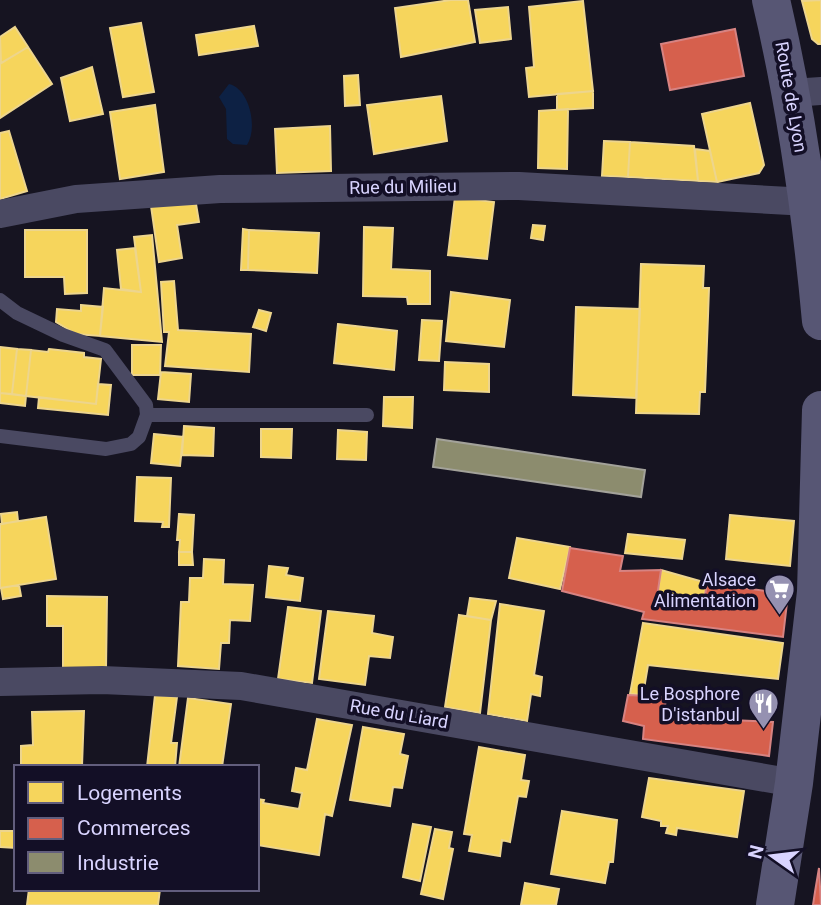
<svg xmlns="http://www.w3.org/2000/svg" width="821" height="905" viewBox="0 0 821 905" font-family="Roboto,sans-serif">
	<rect width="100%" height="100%" fill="#161421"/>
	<path fill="#0d2144" d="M229,84C250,89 258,128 247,145L233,144L227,139L226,109L219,97Z"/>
	<path fill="#f6d55c" stroke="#edd58d" stroke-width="2" d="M451,0H468L475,42L401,57L395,8Z
		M821,0V44H818L812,39L802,1Z
		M583,1L593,91L529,97L526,68L534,67L529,7Z
		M508,7L511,39L480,43L475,10Z
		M141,23L154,92L123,97L110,28Z
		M254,26L258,46L199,55L196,35Z
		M15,27L28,47L1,63L0,37Z
		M28,47L52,84L0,118V64Z
		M92,67L103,114L70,121L61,78Z
		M358,75L360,105L345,106L344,76Z
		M593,91V108L557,110V94Z
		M441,96L447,141L374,154L367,105Z
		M750,103L764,165L759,173L717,182L702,114Z
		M155,105L164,172L120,179L110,112Z
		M568,109L567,169L538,168L539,111Z
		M330,126L331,171L277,173L275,129Z
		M9,131L27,191L0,199V133Z
		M604,141L630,142L628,177L602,176Z
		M630,142L694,146L698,181L628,177Z
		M695,149L710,151L717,182L698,181Z
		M455,197L494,202L487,259L448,255Z
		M196,204L199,222L177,225L182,258L159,262L151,206Z
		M533,225L545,226L543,240L531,238Z
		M364,227L393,228L391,269L430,271V304H408L407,297L363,296Z
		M243,229L249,230L248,270H241Z
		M25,230H87V293L65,294L64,277H25Z
		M249,230L319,233L317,273L248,270Z
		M152,235L162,342L100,336L104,288L141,292L134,237Z
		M135,248L141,292L121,289L117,250Z
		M641,264L704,266L703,288H709L708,316L705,392H700L699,414L636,413Z
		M174,281L178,330L251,334L249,372L165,366L169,332H164L161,282Z
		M451,292L510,300L504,347L446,341Z
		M81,305L103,307L100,336L76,334L56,322L57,309L81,311Z
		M576,307L640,309L636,398L573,395Z
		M259,310L271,313L266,331L253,327Z
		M422,320L442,321L439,361L419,360Z
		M338,324L397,331L394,370L334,363Z
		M132,345H161L160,375H132Z
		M0,347L17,349L12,394L0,393Z
		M17,349L31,350L26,396L12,394Z
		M49,349L84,353V357L101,359L96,404L26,396L31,350L48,352Z
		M445,362L489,364V392L444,390Z
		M161,372L191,374L189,402L158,399Z
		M98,384L111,385L108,415L38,408L39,397L96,404Z
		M0,393L26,396L25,406L0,403Z
		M384,397H413L412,428L383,426Z
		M184,426L214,428L213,456L182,455Z
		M261,429H292L291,458L261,457Z
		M338,430L367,432L366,460L337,459Z
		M154,434L183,437L180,466L151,463Z
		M137,477L171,478L169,527H162L163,522L135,521Z
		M17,512L18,521L2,524L1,514Z
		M179,514L194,515L192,552H179L180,540H177Z
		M730,515L794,521L790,566L726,559Z
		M46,517L56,579L0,588V524Z
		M628,534L685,540L682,559L625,553Z
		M517,538L570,547L560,589L509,578Z
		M179,552H192L193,565H179Z
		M204,559L224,560L223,584L253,585L250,621L230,620L229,643H221L219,669L178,666L181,602H189L190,578H203Z
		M269,566L288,568L286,575L303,578L300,601L266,597Z
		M661,570L707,583L704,602L657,597Z
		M19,585L21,596L3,599L1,588Z
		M47,596L107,597L106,669H63V626H47Z
		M470,598L496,601L491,620L467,616Z
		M500,604L544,611L534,675L542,677L540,696L531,694L527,721L488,714Z
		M288,607L321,611L312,683L278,679Z
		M328,611L374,616L372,633L393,637L390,658L369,656L365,685L319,679Z
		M459,615L491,620L480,713L445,707Z
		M643,623L783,643L778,679L648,665L643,695L630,694Z
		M155,695L177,697L171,743H177L175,767H147Z
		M188,698L231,704L222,767H179Z
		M84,711L82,766L21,767V746L33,745L32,712Z
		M317,719L352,725L332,816L325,814L319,855L257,845V799L264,800L263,803L299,809L302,793L292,791L296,768L307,770Z
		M363,727L404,734L400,754L408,756L402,788L393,787L390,806L350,800Z
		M479,747L525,755L521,780L529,781L526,797L518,796L510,842L502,840L500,856L469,851L472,835L464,834Z
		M649,778L744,791L737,837L677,828L676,835L666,833L668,826H661V821L642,817Z
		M562,811L617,820L613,862H609L605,883L551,874Z
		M413,824L431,827L420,881L403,877Z
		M435,829L452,832L449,848L453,849L443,899L421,894Z
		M0,831H16V848L0,847Z
		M525,883L559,889L556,905H521Z
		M29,889H160L158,905H27Z"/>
	<path fill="#d6604d" stroke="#d78382" stroke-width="2" d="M735,29L744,76L670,90L661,44Z
		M570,548L623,556L620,571L661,570L657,597L704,602L707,583L788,594L783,637L642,619L644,612L562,591Z
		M628,695L666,697L664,717L773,722L769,756L643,739L644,726L623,721Z
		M819,868L821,905H813L815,892Z"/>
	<path fill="#8c8c6e" stroke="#a3a29a" stroke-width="2" d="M437,439L645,470L641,497L433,467Z"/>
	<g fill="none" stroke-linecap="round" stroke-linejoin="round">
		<path stroke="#4a4962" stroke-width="14" d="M0,300L17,313L63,335L105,350L146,405L147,415L139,437L131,444L106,449L0,436
			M147,415H367"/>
		<path stroke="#4a4962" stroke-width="28" d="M792,93L821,91
			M0,214L76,199L220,189L519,186L808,202
			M0,682L102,680L241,686L794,783"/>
		<path stroke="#575674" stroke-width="38" d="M771,0C796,106 811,212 821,321
			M775,905L794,783L816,592L821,410"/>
	</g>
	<defs>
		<symbol id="supermarket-pin" viewBox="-11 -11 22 30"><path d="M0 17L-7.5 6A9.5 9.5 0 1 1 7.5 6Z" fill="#9591b1" stroke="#130f26"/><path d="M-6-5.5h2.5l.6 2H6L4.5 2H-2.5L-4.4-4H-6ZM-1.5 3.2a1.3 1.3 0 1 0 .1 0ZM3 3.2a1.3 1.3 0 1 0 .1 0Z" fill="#fff"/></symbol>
		<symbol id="restaurant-pin" viewBox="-11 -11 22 30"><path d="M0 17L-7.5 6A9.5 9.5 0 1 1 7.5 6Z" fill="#9591b1" stroke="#130f26"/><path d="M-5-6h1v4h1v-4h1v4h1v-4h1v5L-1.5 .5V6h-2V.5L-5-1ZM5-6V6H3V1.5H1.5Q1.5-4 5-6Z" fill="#fff"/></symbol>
	</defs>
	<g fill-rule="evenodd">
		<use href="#supermarket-pin" x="762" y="572" width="35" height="47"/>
		<use href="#restaurant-pin" x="746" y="686" width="35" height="47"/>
	</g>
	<g text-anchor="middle" stroke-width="7" stroke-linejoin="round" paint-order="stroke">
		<g font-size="18" fill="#d9d4ff" stroke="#130f26">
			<text transform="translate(791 97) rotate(80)" y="6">Route de Lyon</text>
			<text transform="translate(403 187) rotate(-1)" y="6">Rue du Milieu</text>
			<text transform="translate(399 714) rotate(10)" y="6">Rue du Liard</text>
		</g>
		<g font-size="18" fill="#d9d4ff" stroke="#130f26" text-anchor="end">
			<text x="756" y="586">Alsace<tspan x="756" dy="21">Alimentation</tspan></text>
			<text x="740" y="700">Le Bosphore<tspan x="740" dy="21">D'istanbul</tspan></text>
		</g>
	</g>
	<rect x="14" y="765" width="245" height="126" fill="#130f26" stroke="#625e7d" stroke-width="2"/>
	<rect x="28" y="782" width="35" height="21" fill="#f6d55c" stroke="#625e7d" stroke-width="2"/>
	<text x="77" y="800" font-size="21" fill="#d9d4ff">Logements</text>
	<rect x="28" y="818" width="35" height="21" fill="#d6604d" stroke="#625e7d" stroke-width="2"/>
	<text x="77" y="835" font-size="21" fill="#d9d4ff">Commerces</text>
	<rect x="28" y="852" width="35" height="21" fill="#8c8c6e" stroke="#625e7d" stroke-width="2"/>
	<text x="77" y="870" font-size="21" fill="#d9d4ff">Industrie</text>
	<g transform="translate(772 856) rotate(284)" stroke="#130f26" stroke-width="5" paint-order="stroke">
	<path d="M0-5L12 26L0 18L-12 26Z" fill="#d9d4ff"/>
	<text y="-10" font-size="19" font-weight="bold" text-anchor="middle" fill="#d9d4ff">N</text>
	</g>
</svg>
